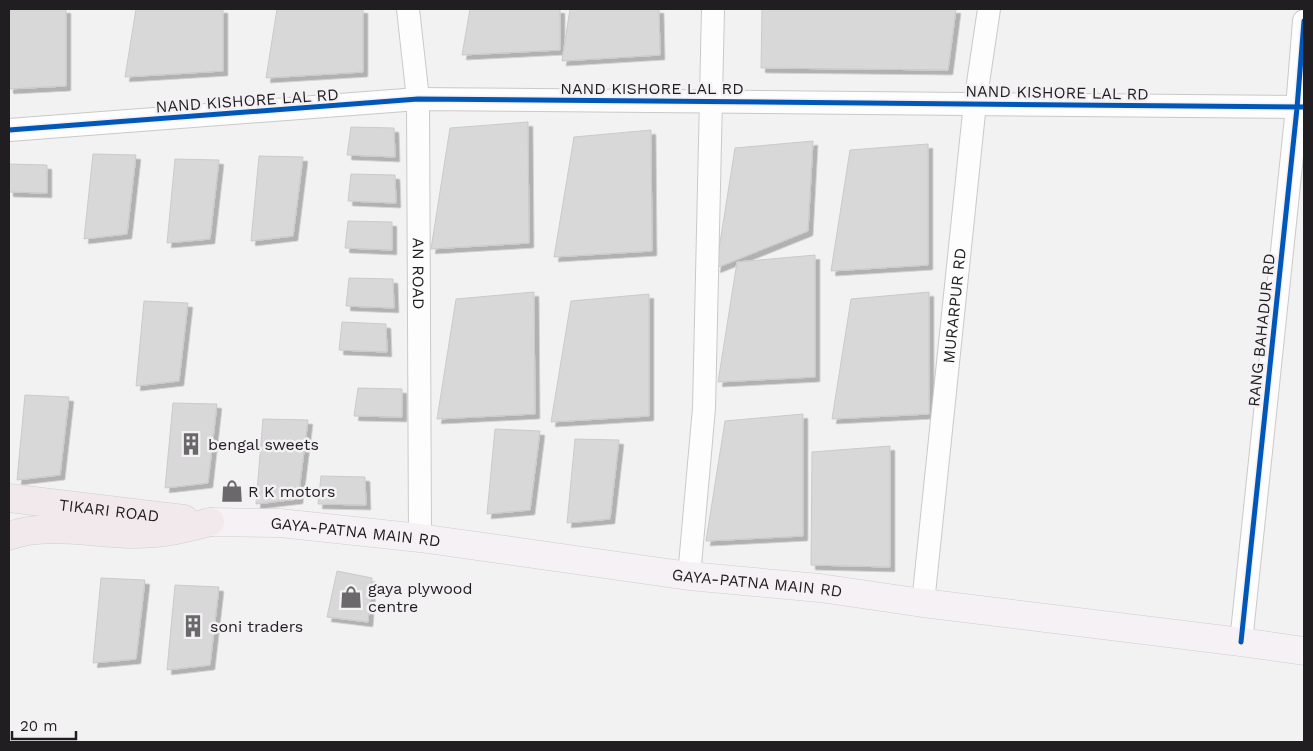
<svg xmlns="http://www.w3.org/2000/svg" width="1313" height="751" viewBox="0 0 1313 751" font-family="'Work Sans',sans-serif">
	<defs>
		<filter id="shadow"><feDropShadow dx="4.5" dy="4.5" stdDeviation="0" flood-color="#0004"/></filter>
	</defs>
	<rect width="100%" height="100%" fill="#f3f2f3"/>
	<path fill="#d9d8d9" stroke="#cbcacb" filter="url(#shadow)" d="M9,9H66V86L9,89Z
		M136,9H223V71L125,77Z
		M277,9H363V72L266,78Z
		M470,9H560V50L462,55Z
		M570,9H659L660,55L562,61Z
		M762,9H956L948,70L761,68Z
		M528,122L529,243L431,249L450,128Z
		M351,127L394,128L395,157L347,155Z
		M651,130L652,251L554,257L574,137Z
		M813,141L808,231L716,268L735,148Z
		M928,144V265L831,271L850,150Z
		M93,154L136,155L127,234L84,239Z
		M259,156L303,157L293,236L251,241Z
		M175,159L219,160L210,239L167,243Z
		M9,164L47,165V193L9,192Z
		M351,174L395,175L396,203L348,201Z
		M348,221L392,222V250L345,248Z
		M815,255V377L718,382L737,262Z
		M349,278L393,279L394,308L346,306Z
		M534,292L535,414L437,419L456,299Z
		M929,292V414L832,419L851,299Z
		M649,294V416L551,422L571,301Z
		M144,301L188,303L179,381L136,386Z
		M342,322L386,324L387,352L339,350Z
		M358,388L402,389V417L354,416Z
		M25,395L69,397L60,475L17,480Z
		M173,403L217,404L208,483L165,488Z
		M803,414V536L706,541L725,421Z
		M263,419L308,420L298,499L256,504Z
		M495,429L540,431L530,510L487,514Z
		M575,439L619,440L610,519L567,523Z
		M890,446V567L811,565L812,452Z
		M321,476L365,477L366,505L318,504Z
		M337,571L372,578L368,622L327,617Z
		M101,578L145,580L136,659L93,663Z
		M175,585L219,587L210,665L167,670Z"/>
	<g fill="none" stroke-linecap="round" stroke-linejoin="round">
		<defs>
			<g id="minor">
				<path id="s1" d="M408,9L418,99L420,538"/>
				<path d="M9,130L418,99L1304,107"/>
				<path d="M689,576L704,408L713,9"/>
				<path id="s2" d="M923,603L975,103L989,9"/>
				<path d="M1241,642L1297,108L1304,21"/>
			</g>
			<g id="major">
				<path id="s3" d="M210,522L280,523L420,538L689,576L820,588L923,603L1241,642L1304,651"/>
			</g>
			<g id="highway">
				<path id="s4" d="M9,498L184,519"/>
				<path d="M9,536C46,522 96,534 135,534C162,534 184,529 210,522"/>
			</g>
		</defs>
		<use href="#minor" stroke="#cac9ca" stroke-width="24"/>
		<use href="#major" stroke="#cecdce" stroke-width="29"/>
		<use href="#highway" stroke="#cecdce" stroke-width="29"/>
		<use href="#minor" stroke="#fdfdfd" stroke-width="22"/>
		<use href="#major" stroke="#f6f1f4" stroke-width="28"/>
		<use href="#highway" stroke="#f2e9ed" stroke-width="28"/>
		<defs>
			<path id="cycleway" d="M9,130L418,99L1304,107
				M1241,642L1297,108L1304,21"/>
		</defs>
		<use href="#cycleway" stroke="#f4f1f4" stroke-width="8"/>
		<use href="#cycleway" stroke="#0057b8" stroke-width="5"/>
	</g>
	<defs>
		<symbol id="building-bare" viewBox="-9 -9 18 18"><path d="M-4-6H4V6H1V3H-1V6H-4ZM-2.5-4.3h1.7v1.8h-1.7ZM.8-4.3h1.7v1.8H.8ZM-2.5-1h1.7V.8h-1.7ZM.8-1h1.7V.8H.8Z" fill="#6a686a" stroke="#f4f1f4" stroke-width="2.5" paint-order="stroke"/></symbol>
		<symbol id="shop-bare" viewBox="-9 -9 18 18"><path d="M-5-2.5h2.3a2.7 3.5 0 0 1 5.4 0H5L5.5 6h-11ZM-1.5-2.5h3a1.5 2.3 0 0 0-3 0Z" fill="#6a686a" stroke="#f4f1f4" stroke-width="2.5" paint-order="stroke"/></symbol>
	</defs>
	<g fill-rule="evenodd">
		<use href="#building-bare" x="175" y="428" width="32" height="32"/>
		<use href="#shop-bare" x="216" y="475" width="32" height="32"/>
		<use href="#shop-bare" x="335" y="581" width="32" height="32"/>
		<use href="#building-bare" x="177" y="610" width="32" height="32"/>
	</g>
	<g text-anchor="middle" stroke-width="5" stroke-linejoin="round" paint-order="stroke">
		<g font-size="16" fill="#201e20" stroke="#f4f1f4">
			<text x="652" y="94">NAND KISHORE LAL RD</text>
			<text transform="translate(1057 92) rotate(1)" y="6">NAND KISHORE LAL RD</text>
			<text transform="translate(247 100) rotate(-4)" y="6">NAND KISHORE LAL RD</text>
			<text dy="6" stroke="none"><textPath href="#s1" startOffset="265">AN ROAD</textPath></text>
			<text dy="6" stroke="none"><textPath href="#s2" startOffset="299">MURARPUR RD</textPath></text>
			<text transform="translate(1261 330) rotate(-84)" y="6">RANG BAHADUR RD</text>
			<text dy="6" stroke="none"><textPath href="#s4" startOffset="101">TIKARI ROAD</textPath></text>
			<text dy="6" stroke="none"><textPath href="#s3" startOffset="146">GAYA-PATNA MAIN RD</textPath></text>
			<text dy="6" stroke="none"><textPath href="#s3" startOffset="551">GAYA-PATNA MAIN RD</textPath></text>
		</g>
		<g font-size="16" fill="#201e20" stroke="#f4f1f4" text-anchor="start">
			<text x="208" y="450">bengal sweets</text>
			<text x="248" y="497">R K motors</text>
			<text x="368" y="594">gaya plywood<tspan x="368" dy="18">centre</tspan></text>
			<text x="210" y="632">soni traders</text>
		</g>
	</g>
	<rect width="1313" height="751" fill="none" stroke="#201e20" stroke-width="20"/>
	<path d="M12 731v8h64v-8" fill="none" stroke="#201e20" stroke-width="2.5"/>
	<text x="20" y="731" font-size="15" fill="#201e20" stroke="#f4f1f4" stroke-width="4" paint-order="stroke">20 m</text>
</svg>
